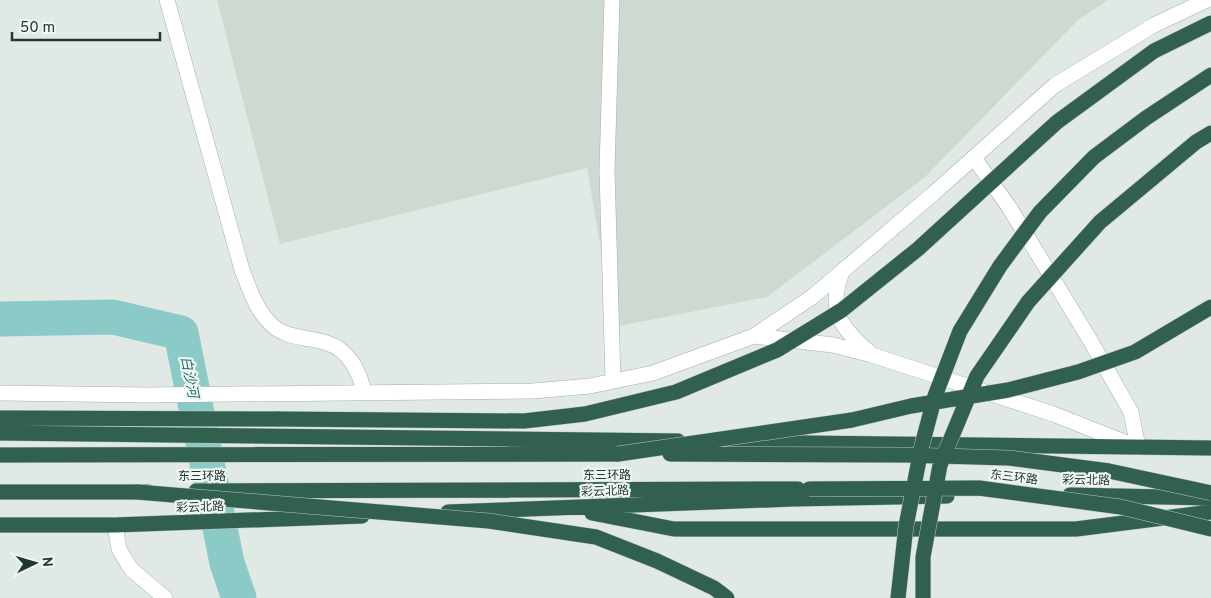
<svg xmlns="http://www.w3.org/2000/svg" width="1211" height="598" viewBox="0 0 1211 598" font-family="Overpass,'Noto Sans SC',sans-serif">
	<rect width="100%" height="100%" fill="#e0e9e3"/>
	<path fill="#ced9d2" d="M217,0H1108L1078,20L924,178L767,297L614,327L587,168L280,244Z"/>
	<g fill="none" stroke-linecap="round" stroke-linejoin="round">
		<path stroke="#8ccac7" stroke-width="35" d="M0,319L113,317L181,333L227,563L239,598"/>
		<defs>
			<path id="minor" d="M167,0L242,270C250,290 256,311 273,326C288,339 309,337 327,343C349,350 360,372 364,393
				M612,0L607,170L613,381
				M974,158L1009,207L1090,340L1131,412L1138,447
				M842,272C827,311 841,328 870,353
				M754,336L833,345L872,355L1053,414L1137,447
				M0,393L147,395L533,391L590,386L653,373L754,336L812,297L934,193L1055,85L1154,25L1207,0
				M115,525L119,549L131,569L165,598"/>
			<path id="highway" d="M0,418L279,419
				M0,433L678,441
				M731,442L1211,448
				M0,455L618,454
				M196,491L798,489
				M0,492H148
				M1070,495L1211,498
				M448,512L792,499L947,496
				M592,513L674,529H1076L1211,512
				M0,525H115L362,516"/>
		</defs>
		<use href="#minor" stroke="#a3b0a9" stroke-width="16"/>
		<use href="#highway" stroke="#bdc3c0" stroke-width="16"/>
		<use href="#minor" stroke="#fff" stroke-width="15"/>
		<use href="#highway" stroke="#31614e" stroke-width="15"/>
		<defs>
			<path id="highway-bridge" d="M279,419L524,421L585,414L676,392L777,350L842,310L918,249L1057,122L1154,51L1211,23
				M618,454L852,420L911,406L1008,390L1078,372L1135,352L1211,307
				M670,454L906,455L1009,458L1109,471L1211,493
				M809,489L979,488L1121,507L1211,529
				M137,492L489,521L596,537L657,561L714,588L727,598
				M898,598L906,526L922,445L935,396L960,331L1000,266L1040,212L1094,157L1146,118L1211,75
				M923,598V557L940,465L977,376L1028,302L1100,222L1196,142L1211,133"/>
		</defs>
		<use href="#highway-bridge" stroke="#bdc3c0" stroke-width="16" stroke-linecap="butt"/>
		<use href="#highway-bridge" stroke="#31614e" stroke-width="15"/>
	</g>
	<g text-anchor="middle" stroke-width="4.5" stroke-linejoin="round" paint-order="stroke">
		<g font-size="12" fill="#22382e" stroke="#f0f6f2">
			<text x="607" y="479">东三环路</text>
			<text x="202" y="480">东三环路</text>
			<text transform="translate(1014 477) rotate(7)" y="4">东三环路</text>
			<text transform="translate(1086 480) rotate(1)" y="4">彩云北路</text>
			<text transform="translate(605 491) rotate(-2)" y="4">彩云北路</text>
			<text transform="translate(200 507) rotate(-2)" y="4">彩云北路</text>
		</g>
		<g font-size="14" font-style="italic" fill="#226e6c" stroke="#f0f6f2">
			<text transform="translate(190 377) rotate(79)" y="5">白沙河</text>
		</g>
	</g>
	<g transform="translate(35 563) rotate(85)" stroke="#f0f6f2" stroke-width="4" paint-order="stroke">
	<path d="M0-4L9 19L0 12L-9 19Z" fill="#22382e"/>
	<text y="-8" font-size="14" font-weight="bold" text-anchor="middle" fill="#22382e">N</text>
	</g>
	<path d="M12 32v8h148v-8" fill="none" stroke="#22382e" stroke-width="2.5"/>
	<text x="20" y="32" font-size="15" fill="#22382e" stroke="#f0f6f2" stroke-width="4" paint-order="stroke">50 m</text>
</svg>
